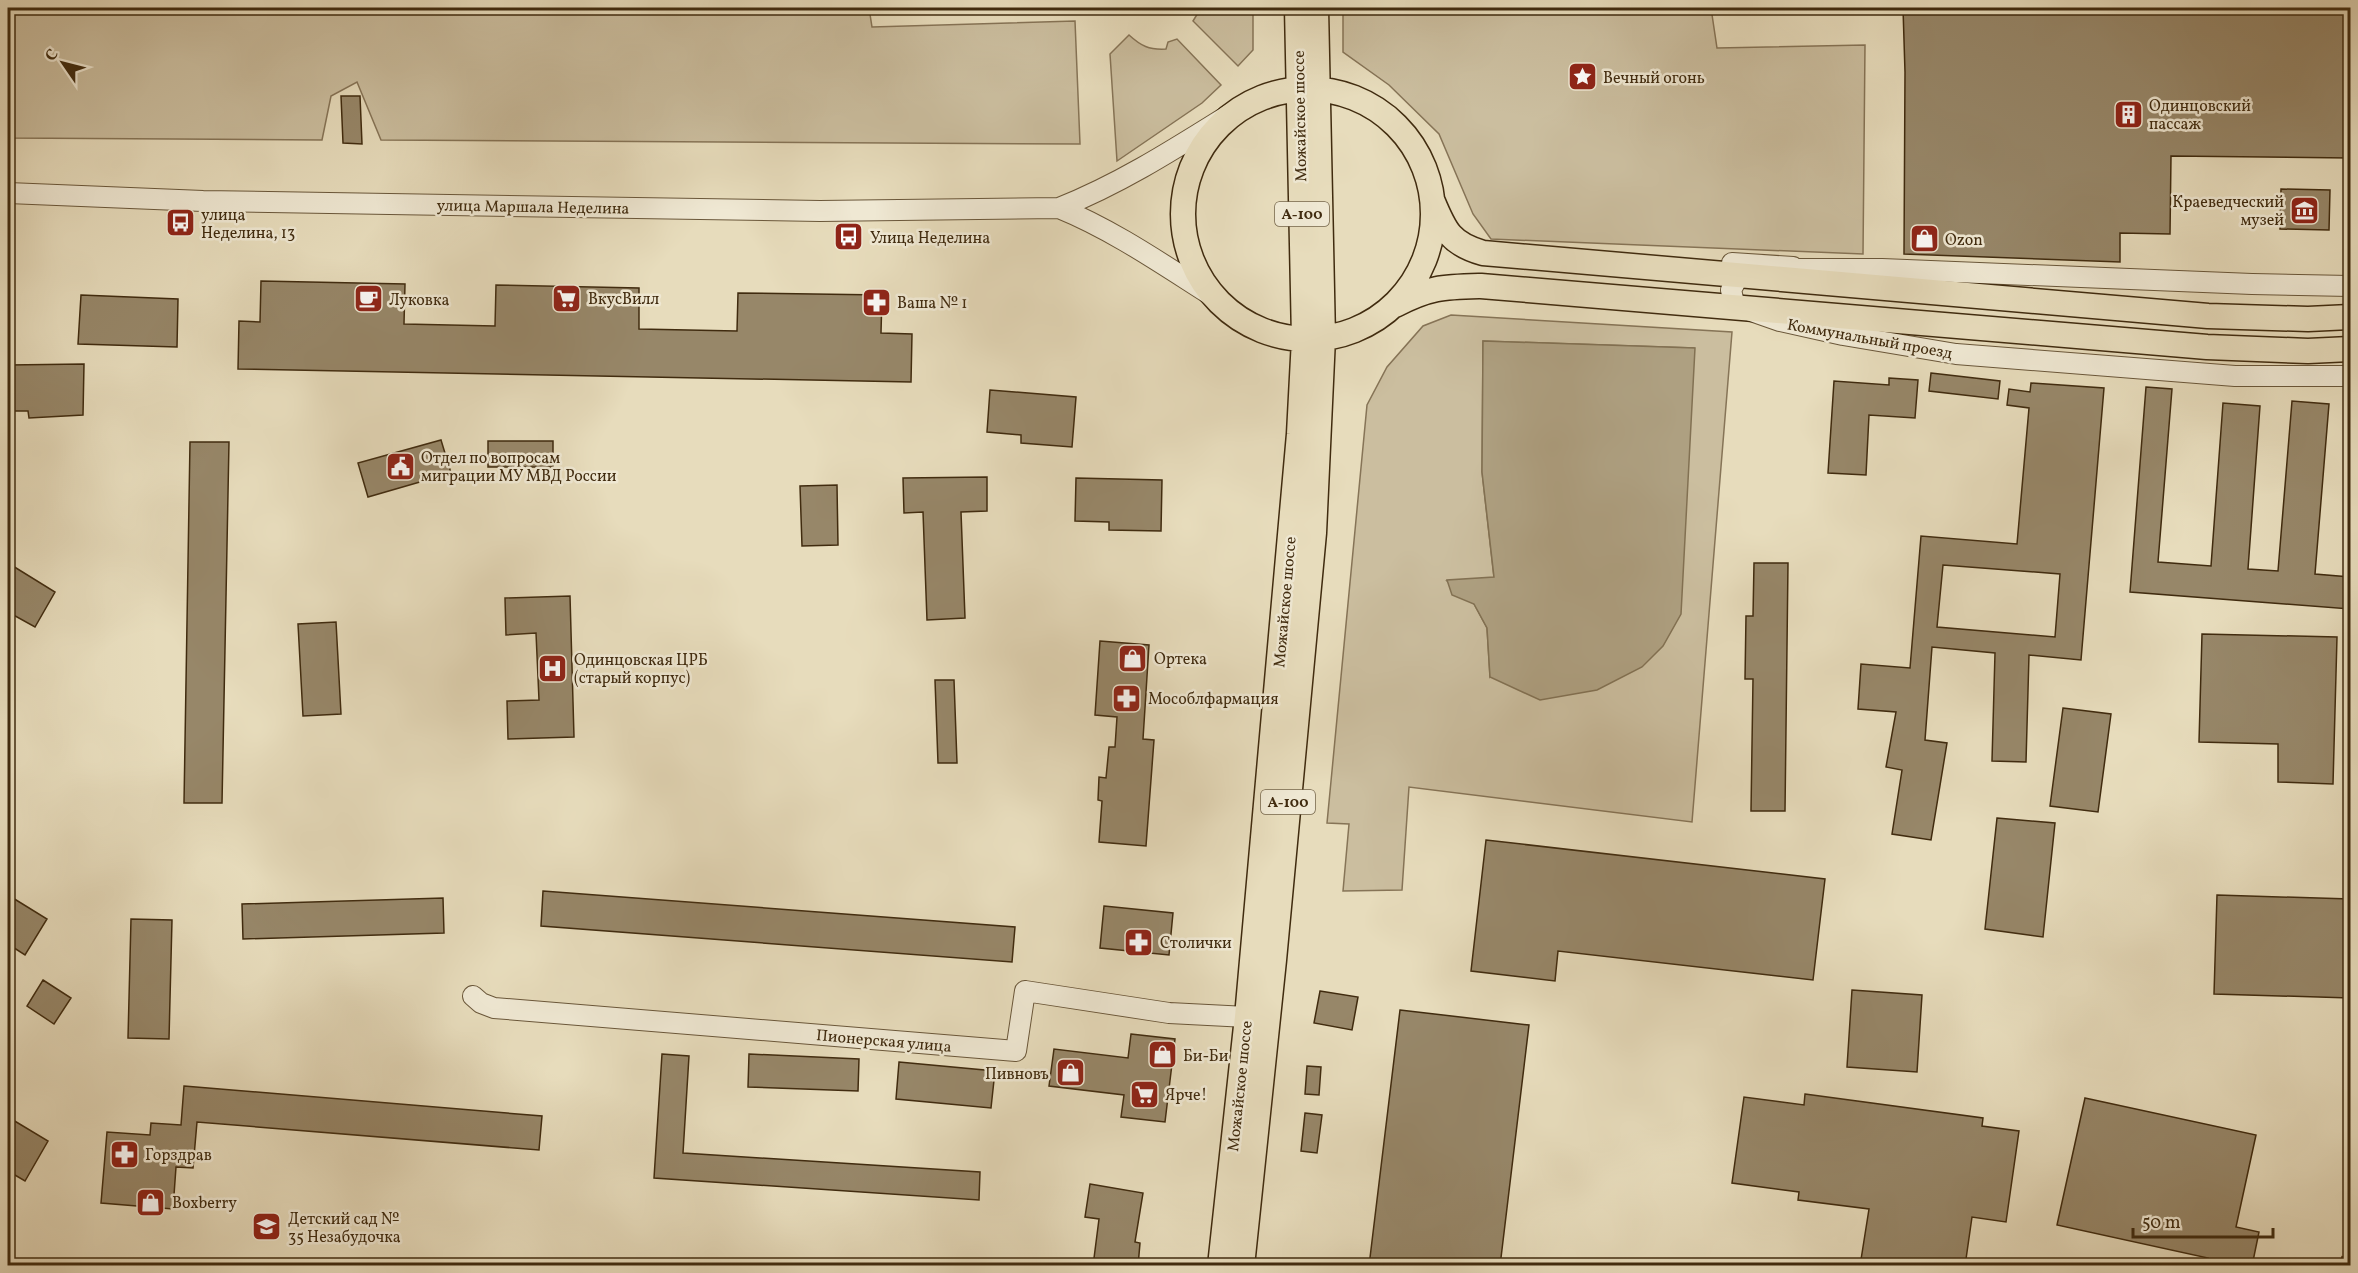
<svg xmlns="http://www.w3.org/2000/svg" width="2358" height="1273" viewBox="0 0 2358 1273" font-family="Vollkorn,serif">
	<rect width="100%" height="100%" fill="#e7dcbc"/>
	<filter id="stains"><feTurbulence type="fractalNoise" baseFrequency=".00333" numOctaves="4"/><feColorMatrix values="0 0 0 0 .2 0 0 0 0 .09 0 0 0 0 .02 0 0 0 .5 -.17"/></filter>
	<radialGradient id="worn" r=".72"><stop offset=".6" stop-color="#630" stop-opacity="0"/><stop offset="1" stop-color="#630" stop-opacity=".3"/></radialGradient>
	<path fill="#cbbe9f" stroke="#867457" stroke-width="1.5" fill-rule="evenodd" d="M15,8H869L872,27L1075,21L1080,144L381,140L357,82L331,96L322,140L8,138V12Z
		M892,8H1003L892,13Z
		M1201,8H1253V50L1238,66L1193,21Z
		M1343,8H1711L1717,48L1865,45L1863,254L1491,239L1473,214L1439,134L1389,85L1343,52Z
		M1129,35C1141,46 1149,50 1166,49L1168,42L1177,39L1221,85L1202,103L1117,161L1110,54Z
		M1451,315L1732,332L1692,822L1409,787L1402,890L1343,891L1349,824L1327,823L1367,405L1387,367L1423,326ZM1483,341L1694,348L1688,467L1490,677L1487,628L1474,604L1447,581L1494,578L1482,472Z"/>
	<path fill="#aea081" stroke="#827153" stroke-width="1.5" d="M1483,341L1695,348L1681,614L1663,646L1642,667L1597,690L1540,700L1490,677L1487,628L1474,604L1452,595L1447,580L1494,577L1482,472Z"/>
	<path fill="#978769" stroke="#402b0f" stroke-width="1.5" fill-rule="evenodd" d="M1903,8H2350V158L2171,156L2170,234L2120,233V262L1904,254L1905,72Z
		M341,96H360L362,144L343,143Z
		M2281,189L2330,190L2329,230L2280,229Z
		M261,281L405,284L404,324L495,326L496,285L639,288V329L737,331L738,293L882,295L881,333L912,334L911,382L238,369L239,321L260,322Z
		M81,295L178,299L177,347L78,344Z
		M84,364L83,415L29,418L28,411H8V365Z
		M1931,373L2000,381L1998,399L1929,391Z
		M1889,378L1918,380L1915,418L1869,415L1866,475L1828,473L1834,381L1889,385Z
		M2031,383L2104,388L2081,660L2029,655L2026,762L1992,761L1995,653L1932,647L1925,740L1947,743L1931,840L1892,834L1902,770L1886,767L1896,712L1858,709L1861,664L1910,668L1921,536L2017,544L2029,408L2007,405L2009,389L2030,392ZM1943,565L2060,574L2055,637L1937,627Z
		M2146,387L2172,389L2158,562L2211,566L2223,403L2260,406L2248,569L2278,571L2292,401L2329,404L2315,574L2350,577V609L2130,592Z
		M990,390L1076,397L1072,447L1021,443V435L987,432Z
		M441,440L451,473L368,497L358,463Z
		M488,441H553V467H488Z
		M190,442H229L222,803H184Z
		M987,477V511L961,512L965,618L927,620L923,512L904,513L903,478Z
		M1076,478L1162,480L1161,531L1109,530V522L1075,521Z
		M837,485L838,545L802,546L800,486Z
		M8,563L55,592L35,627L8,612Z
		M1754,563H1788L1785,811H1751L1753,679H1745L1746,616H1753Z
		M570,596L574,737L508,739L507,701L539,700L536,633L506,635L505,598Z
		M336,622L341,714L303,716L298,624Z
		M2202,634L2337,637L2333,784L2278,782V744L2199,742Z
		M1100,641L1149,645L1143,739L1154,740L1146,846L1099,842L1102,801L1098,800L1099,777L1106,778L1109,747H1115L1117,717L1095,715Z
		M935,680H954L957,763H938Z
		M2063,708L2111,714L2098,812L2050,806Z
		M1997,818L2055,823L2043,937L1985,929Z
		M1486,840L1825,879L1813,980L1558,951L1555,981L1471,971Z
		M543,891L1015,927L1012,962L541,926Z
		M8,895L47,919L25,955L8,944Z
		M2217,895L2350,899V998L2214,994Z
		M443,898L444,933L243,939L242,904Z
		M1104,906L1173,913L1169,955L1100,948Z
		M131,919L172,920L169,1039L128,1038Z
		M43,980L71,998L54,1024L27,1006Z
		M1852,990L1922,995L1917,1072L1847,1067Z
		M1320,991L1358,997L1352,1030L1314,1023Z
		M1400,1010L1529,1025L1500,1266H1369Z
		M1131,1034L1175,1039L1165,1122L1121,1117L1124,1095L1049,1086L1054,1049L1128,1058Z
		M662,1054L689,1056L683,1153L980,1172L979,1200L654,1178Z
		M749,1054L859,1059L858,1091L748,1087Z
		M899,1062L995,1071L991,1108L896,1099Z
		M1307,1066L1321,1067L1319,1095L1305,1094Z
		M184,1086L542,1116L539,1150L197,1122L193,1168L176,1167L173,1209L101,1203L107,1132L150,1135L151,1123L181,1125Z
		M1805,1094L1983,1118L1982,1126L2019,1131L2006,1222L1972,1217L1965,1266H1860L1869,1209L1798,1200L1799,1192L1732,1183L1744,1097L1804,1105Z
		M2085,1098L2256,1135L2236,1227L2259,1232L2252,1266H2206L2208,1258L2057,1225Z
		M1305,1113L1322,1115L1317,1153L1301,1151Z
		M8,1117L48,1141L25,1181L8,1171Z
		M1090,1184L1143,1193L1135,1242L1140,1243L1138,1266H1093L1099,1219L1085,1217Z"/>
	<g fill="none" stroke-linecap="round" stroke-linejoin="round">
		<defs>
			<path id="minor" d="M8,193L203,201L820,211L1059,208C1120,184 1176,148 1232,113
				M1059,208C1113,230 1162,264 1211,295
				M1732,263L1793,267
				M1781,269H1882L2252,284L2350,286
				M1750,275L1737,279L1731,290L1734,303L1740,307L1780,321L1843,335L1956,354L2235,376H2350
				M473,996L481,1003L494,1008L1016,1051L1025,991L1169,1013L1247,1017"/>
			<path id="major" d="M1183 214a125 125 0 1 1 250 0a125 125 0 1 1-250 0Z
				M1433,202C1445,231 1451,244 1483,253L2208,316L2308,319L2350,317
				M1395,305C1430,287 1443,287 1481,286L2207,347L2308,351L2350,349
				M1220,1266L1247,1017L1299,434L1304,339L1297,8
				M1242,1266L1274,960L1314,533L1323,338L1316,8"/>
		</defs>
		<use href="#minor" stroke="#6a573a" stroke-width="22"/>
		<use href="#major" stroke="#402b0f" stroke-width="27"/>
		<use href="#minor" stroke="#efe8d3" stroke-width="20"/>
		<use href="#major" stroke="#e7dcbc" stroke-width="24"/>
		<path stroke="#402b0f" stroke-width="4.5" stroke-dasharray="10 10" stroke-linecap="butt" d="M2341,1266L2350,1234"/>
	</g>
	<defs>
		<symbol id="sight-square" viewBox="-11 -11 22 22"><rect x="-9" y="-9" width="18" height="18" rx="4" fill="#8f2418" stroke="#efe8d3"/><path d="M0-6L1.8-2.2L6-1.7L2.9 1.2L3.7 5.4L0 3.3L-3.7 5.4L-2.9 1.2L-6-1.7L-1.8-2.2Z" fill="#fff"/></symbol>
		<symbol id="building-square" viewBox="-11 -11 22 22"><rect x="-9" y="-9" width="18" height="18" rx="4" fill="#8f2418" stroke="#efe8d3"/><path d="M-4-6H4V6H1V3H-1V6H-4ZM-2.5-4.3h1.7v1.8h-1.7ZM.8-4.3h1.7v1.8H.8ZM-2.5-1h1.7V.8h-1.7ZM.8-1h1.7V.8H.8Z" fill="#fff"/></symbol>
		<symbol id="museum-square" viewBox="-11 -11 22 22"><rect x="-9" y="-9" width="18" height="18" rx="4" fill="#8f2418" stroke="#efe8d3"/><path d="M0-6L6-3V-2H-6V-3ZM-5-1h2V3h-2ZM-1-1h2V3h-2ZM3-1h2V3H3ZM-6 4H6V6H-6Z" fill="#fff"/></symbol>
		<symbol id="bus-square" viewBox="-11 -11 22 22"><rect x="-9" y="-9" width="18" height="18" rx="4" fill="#8f2418" stroke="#efe8d3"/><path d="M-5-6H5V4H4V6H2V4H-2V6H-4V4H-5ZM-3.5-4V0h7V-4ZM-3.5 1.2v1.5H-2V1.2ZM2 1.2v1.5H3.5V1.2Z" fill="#fff"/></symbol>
		<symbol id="shop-square" viewBox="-11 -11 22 22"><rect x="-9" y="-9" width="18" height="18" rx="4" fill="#8f2418" stroke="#efe8d3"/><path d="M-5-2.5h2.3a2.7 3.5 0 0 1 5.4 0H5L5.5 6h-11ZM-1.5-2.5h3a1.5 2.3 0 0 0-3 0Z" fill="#fff"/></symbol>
		<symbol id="supermarket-square" viewBox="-11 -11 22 22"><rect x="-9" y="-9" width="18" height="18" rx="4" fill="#8f2418" stroke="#efe8d3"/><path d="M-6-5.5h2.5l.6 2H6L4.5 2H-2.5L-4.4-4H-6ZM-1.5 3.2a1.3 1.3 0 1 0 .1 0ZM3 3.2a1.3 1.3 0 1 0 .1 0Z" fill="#fff"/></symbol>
		<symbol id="cafe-square" viewBox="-11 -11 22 22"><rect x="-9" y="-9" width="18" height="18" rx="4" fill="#8f2418" stroke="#efe8d3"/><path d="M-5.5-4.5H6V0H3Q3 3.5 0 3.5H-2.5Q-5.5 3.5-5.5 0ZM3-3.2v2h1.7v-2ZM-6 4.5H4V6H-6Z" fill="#fff"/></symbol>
		<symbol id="pharmacy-square" viewBox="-11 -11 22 22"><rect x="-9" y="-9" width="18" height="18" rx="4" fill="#8f2418" stroke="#efe8d3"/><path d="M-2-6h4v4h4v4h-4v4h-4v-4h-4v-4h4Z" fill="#fff"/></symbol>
		<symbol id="civic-square" viewBox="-11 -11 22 22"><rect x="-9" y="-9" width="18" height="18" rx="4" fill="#8f2418" stroke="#efe8d3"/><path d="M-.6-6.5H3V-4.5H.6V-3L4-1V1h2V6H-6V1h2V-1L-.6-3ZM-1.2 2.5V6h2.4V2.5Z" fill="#fff"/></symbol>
		<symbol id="hospital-square" viewBox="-11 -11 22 22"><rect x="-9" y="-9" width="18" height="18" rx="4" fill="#8f2418" stroke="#efe8d3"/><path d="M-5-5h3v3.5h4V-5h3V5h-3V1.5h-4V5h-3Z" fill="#fff"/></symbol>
		<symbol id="school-square" viewBox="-11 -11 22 22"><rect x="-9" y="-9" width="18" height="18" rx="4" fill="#8f2418" stroke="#efe8d3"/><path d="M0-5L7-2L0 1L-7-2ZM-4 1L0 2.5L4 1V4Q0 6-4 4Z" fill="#fff"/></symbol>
	</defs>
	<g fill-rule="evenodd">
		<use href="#sight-square" x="1566" y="60" width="33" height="33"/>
		<use href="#building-square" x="2112" y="98" width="33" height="33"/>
		<use href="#museum-square" x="2288" y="194" width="33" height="33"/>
		<use href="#bus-square" x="164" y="206" width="33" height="33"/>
		<use href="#bus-square" x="832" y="220" width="33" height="33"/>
		<use href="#shop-square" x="1908" y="222" width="33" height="33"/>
		<use href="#supermarket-square" x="550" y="282" width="33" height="33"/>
		<use href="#cafe-square" x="352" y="282" width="33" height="33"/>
		<use href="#pharmacy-square" x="860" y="286" width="33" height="33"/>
		<use href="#civic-square" x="384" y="450" width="33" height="33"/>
		<use href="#shop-square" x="1116" y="642" width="33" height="33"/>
		<use href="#hospital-square" x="536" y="652" width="33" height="33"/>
		<use href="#pharmacy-square" x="1110" y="682" width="33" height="33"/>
		<use href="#pharmacy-square" x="1122" y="926" width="33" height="33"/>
		<use href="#shop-square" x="1146" y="1038" width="33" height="33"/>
		<use href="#shop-square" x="1054" y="1056" width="33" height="33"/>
		<use href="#supermarket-square" x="1128" y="1078" width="33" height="33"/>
		<use href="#pharmacy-square" x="108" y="1138" width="33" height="33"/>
		<use href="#shop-square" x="134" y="1186" width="33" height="33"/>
		<use href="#school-square" x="250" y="1210" width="33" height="33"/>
	</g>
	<g text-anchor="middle" stroke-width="5" stroke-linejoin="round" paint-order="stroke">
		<g fill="#efe8d3" stroke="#74644a" stroke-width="1.5">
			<rect x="1275" y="202" width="54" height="24" rx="4.5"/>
			<rect x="1261" y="790" width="54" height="24" rx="4.5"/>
		</g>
		<g font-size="15" font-weight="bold" fill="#402b0f">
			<text x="1302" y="219">А-100</text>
			<text x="1288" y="807">А-100</text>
		</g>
		<g font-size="16" fill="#402b0f" stroke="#efe8d3" text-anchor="start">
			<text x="1603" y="83">Вечный огонь</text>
			<text x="2149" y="111">Одинцовский<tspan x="2149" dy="18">пассаж</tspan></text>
			<text x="2284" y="207" text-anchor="end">Краеведческий<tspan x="2284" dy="18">музей</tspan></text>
			<text x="201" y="220">улица<tspan x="201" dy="18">Неделина, 13</tspan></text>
			<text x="870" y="243">Улица Неделина</text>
			<text x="1945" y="245">Ozon</text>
			<text x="588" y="304">ВкусВилл</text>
			<text x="389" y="305">Луковка</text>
			<text x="897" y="308">Ваша № 1</text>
			<text x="421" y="463">Отдел по вопросам<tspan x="421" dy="18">миграции МУ МВД России</tspan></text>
			<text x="1154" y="664">Ортека</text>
			<text x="574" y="665">Одинцовская ЦРБ<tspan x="574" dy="18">(старый корпус)</tspan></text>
			<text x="1148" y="704">Мособлфармация</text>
			<text x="1160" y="948">Столички</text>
			<text x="1183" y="1061">Би-Би</text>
			<text x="1049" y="1079" text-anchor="end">Пивновъ</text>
			<text x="1165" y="1100">Ярче!</text>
			<text x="145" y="1160">Горздрав</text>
			<text x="172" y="1208">Boxberry</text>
			<text x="288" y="1224">Детский сад №<tspan x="288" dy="18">35 Незабудочка</tspan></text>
		</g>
		<g font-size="16" fill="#402b0f" stroke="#efe8d3">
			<text transform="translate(1299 116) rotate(-91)" y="6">Можайское шоссе</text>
			<text transform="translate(533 206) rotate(1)" y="6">улица Маршала Неделина</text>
			<text transform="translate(1870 338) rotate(10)" y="6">Коммунальный проезд</text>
			<text transform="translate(1284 602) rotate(-85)" y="6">Можайское шоссе</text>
			<text transform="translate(884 1040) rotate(5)" y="6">Пионерская улица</text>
			<text transform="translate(1239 1086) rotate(-84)" y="6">Можайское шоссе</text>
		</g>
	</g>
	<rect width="2358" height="1273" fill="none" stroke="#e7dcbc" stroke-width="30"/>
	<rect x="9" y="9" width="2340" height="1255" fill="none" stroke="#402b0f" stroke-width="3"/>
	<rect x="15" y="15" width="2328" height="1243" fill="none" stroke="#402b0f" stroke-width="1.5"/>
	<g transform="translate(63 63) rotate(305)" stroke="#efe8d3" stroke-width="4.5" paint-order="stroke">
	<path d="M0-4.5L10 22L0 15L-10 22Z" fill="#402b0f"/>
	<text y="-9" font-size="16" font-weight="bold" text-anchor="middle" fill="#402b0f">С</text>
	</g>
	<path d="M2133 1228v9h140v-9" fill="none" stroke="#402b0f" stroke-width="3"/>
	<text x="2142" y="1228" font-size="18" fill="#402b0f" stroke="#efe8d3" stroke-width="4.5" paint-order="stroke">50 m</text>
	<rect width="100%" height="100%" filter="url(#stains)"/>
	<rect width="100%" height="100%" fill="url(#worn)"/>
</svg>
